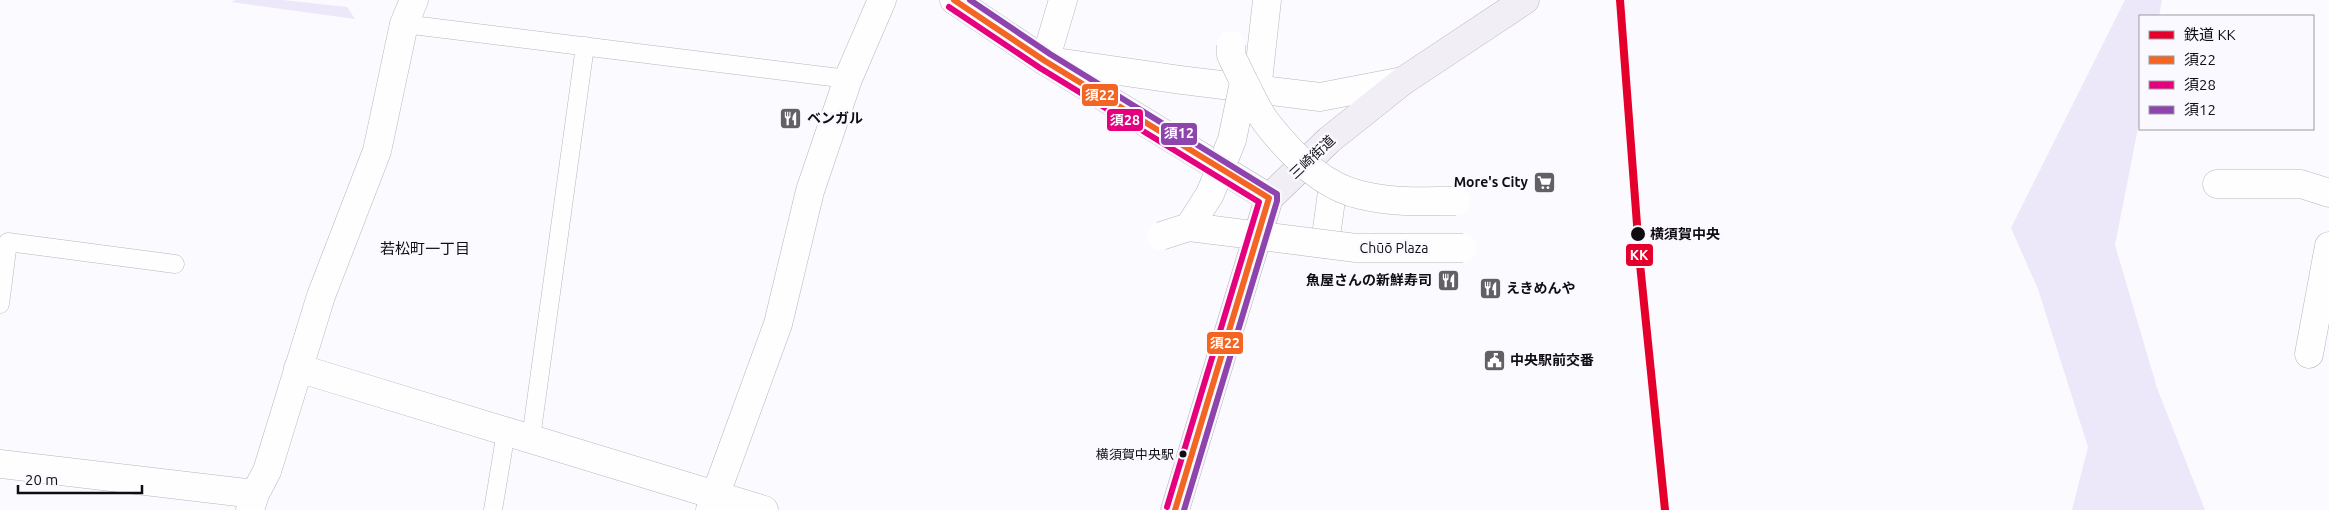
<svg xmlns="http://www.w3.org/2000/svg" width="2329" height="510" viewBox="0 0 2329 510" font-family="Ubuntu,'Noto Sans JP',sans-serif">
	<rect width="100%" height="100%" fill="#fbfafe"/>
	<path fill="#ece7f9" d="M236,0H283L347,7L355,19L231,2Z
		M2125,0H2162L2159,16H2140V118L2115,245L2157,388L2205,510H2072L2088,447L2038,289L2011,228Z"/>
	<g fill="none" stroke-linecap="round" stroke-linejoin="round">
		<defs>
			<path id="service" d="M404,24L848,79
				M0,304L8,242L175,264
				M531,438L585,46
				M493,510L506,432"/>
			<path id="pedestrian" d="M1325,244L1333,185"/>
			<path id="minor" d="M1045,61L1063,0
				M1257,90L1267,0
				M2217,184H2301L2329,193
				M2309,354L2329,246
				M298,368L764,510
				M0,464L255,494
				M250,510L255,494L267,471L321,296L377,151L404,24L414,0
				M710,510L778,324L810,191L848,79L882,0"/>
			<path id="tertiary" d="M954,0L1045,61L1269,198
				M1056,62L1181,80L1320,97L1403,81"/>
			<path id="primary" d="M1175,510L1269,198L1329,140L1403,81L1525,0"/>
		</defs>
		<use href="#service" stroke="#b7b6bb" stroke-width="19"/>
		<use href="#pedestrian" stroke="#b7b6bb" stroke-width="29"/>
		<use href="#minor" stroke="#b7b6bb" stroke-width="29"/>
		<use href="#tertiary" stroke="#b7b6bb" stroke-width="29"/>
		<use href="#primary" stroke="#b7b2c3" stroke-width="29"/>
		<use href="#service" stroke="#fefeff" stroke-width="18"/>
		<use href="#pedestrian" stroke="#fefeff" stroke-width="28"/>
		<use href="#minor" stroke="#fefeff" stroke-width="28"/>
		<use href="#tertiary" stroke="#fefeff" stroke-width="28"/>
		<use href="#primary" stroke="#f1eef6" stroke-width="28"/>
		<defs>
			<path id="pedestrian-bridge" d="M1244,82C1251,95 1257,110 1266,122C1289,152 1323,187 1361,195C1392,203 1424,201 1456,201
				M1189,227L1210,194L1232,140L1244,82L1231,55V45
				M1161,236L1189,227L1356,248H1463"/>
		</defs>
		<use href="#pedestrian-bridge" stroke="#b7b6bb" stroke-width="29" stroke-linecap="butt"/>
		<use href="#pedestrian-bridge" stroke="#fefeff" stroke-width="28"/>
		<defs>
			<path id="bus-1" d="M954,0L1045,61L1269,198L1175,510"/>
			<path id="bus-2" d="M949,7L1040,68L1259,202L1167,507"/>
			<path id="bus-3" d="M970,0L1050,54L1277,194V201L1184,510"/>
		</defs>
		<use href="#bus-1" stroke="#faf9ff" stroke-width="10"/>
		<use href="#bus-2" stroke="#faf9ff" stroke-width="10"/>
		<use href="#bus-3" stroke="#faf9ff" stroke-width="10"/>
		<use href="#bus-1" stroke="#f26522" stroke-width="6"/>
		<use href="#bus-2" stroke="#e5007d" stroke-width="6"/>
		<use href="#bus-3" stroke="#8e44ad" stroke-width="6"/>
		<defs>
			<path id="rail-1" d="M1620,0L1640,264L1665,510"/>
		</defs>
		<use href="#rail-1" stroke="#faf9ff" stroke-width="11"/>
		<use href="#rail-1" stroke="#e4002b" stroke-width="8"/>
	</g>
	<defs>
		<symbol id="restaurant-square" viewBox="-11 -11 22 22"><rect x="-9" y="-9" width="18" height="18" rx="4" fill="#626065" stroke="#faf9ff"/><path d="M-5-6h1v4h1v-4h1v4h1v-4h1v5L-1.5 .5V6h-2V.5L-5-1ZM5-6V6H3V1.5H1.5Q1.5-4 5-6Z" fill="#fff"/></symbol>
		<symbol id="supermarket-square" viewBox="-11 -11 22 22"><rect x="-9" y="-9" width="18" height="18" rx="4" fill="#626065" stroke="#faf9ff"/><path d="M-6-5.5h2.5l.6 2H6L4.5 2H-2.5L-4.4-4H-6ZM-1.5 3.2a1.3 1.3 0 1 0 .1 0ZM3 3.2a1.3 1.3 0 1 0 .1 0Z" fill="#fff"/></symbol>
		<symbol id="civic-square" viewBox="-11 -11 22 22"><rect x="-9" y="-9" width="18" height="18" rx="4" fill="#626065" stroke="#faf9ff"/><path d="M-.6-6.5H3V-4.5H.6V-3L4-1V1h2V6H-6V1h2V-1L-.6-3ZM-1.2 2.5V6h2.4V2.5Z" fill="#fff"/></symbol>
	</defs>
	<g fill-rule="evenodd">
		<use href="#restaurant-square" x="778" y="106" width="25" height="25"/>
		<use href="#supermarket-square" x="1532" y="170" width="25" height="25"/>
		<use href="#restaurant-square" x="1436" y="268" width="25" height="25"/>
		<use href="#restaurant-square" x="1478" y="276" width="25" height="25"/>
		<use href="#civic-square" x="1482" y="348" width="25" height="25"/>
	</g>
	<g fill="#0f0d12" stroke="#faf9ff" stroke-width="2">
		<circle cx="1638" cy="234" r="8"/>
		<circle cx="1183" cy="454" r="4.5"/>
	</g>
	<g text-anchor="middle" stroke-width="5" stroke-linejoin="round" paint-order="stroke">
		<g font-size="13" fill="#0f0d12" stroke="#faf9ff" text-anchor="end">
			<text x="1174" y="459">横須賀中央駅</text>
		</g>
		<g font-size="14" font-weight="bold" fill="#0f0d12" stroke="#faf9ff" text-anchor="start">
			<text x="807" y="123">ベンガル</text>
			<text x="1528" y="187" text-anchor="end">More's City</text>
			<text x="1432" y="285" text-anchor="end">魚屋さんの新鮮寿司</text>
			<text x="1506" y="293">えきめんや</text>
			<text x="1510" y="365">中央駅前交番</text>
		</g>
		<g font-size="14" fill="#0f0d12" stroke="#faf9ff">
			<text transform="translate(1312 157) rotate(-43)" y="5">三崎街道</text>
			<text x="1394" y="253">Chūō Plaza</text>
		</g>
		<g font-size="14" font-weight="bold" fill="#0f0d12" stroke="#faf9ff" text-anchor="start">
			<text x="1650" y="239">横須賀中央</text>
		</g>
		<g font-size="15" fill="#0f0d12" stroke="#faf9ff">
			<text x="425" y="254">若松町一丁目</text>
		</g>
	</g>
	<g stroke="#faf9ff" stroke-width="2">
		<rect x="1081" y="83" width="38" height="24" rx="5" fill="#f26522"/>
		<rect x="1106" y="108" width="38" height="24" rx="5" fill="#e5007d"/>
		<rect x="1160" y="122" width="38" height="24" rx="5" fill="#8e44ad"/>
		<rect x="1625" y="243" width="29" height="24" rx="5" fill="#e4002b"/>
		<rect x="1206" y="331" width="38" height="24" rx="5" fill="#f26522"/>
	</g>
	<g font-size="14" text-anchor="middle" font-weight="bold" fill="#fff">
		<text x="1100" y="100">須22</text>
		<text x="1125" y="125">須28</text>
		<text x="1179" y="138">須12</text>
		<text x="1639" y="260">KK</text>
		<text x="1225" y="348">須22</text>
	</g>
	<rect x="2139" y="15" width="175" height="115" fill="#faf9ff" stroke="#9c9ba0"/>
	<rect x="2149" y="31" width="25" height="8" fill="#e4002b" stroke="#9c9ba0"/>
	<text x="2184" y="40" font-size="15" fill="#0f0d12">鉄道 KK</text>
	<rect x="2149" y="56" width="25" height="8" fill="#f26522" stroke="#9c9ba0"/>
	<text x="2184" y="65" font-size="15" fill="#0f0d12">須22</text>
	<rect x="2149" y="81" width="25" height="8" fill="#e5007d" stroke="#9c9ba0"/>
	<text x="2184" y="90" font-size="15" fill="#0f0d12">須28</text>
	<rect x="2149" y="106" width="25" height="8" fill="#8e44ad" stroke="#9c9ba0"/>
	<text x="2184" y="115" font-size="15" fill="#0f0d12">須12</text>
	<path d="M18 485v8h124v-8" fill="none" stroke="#0f0d12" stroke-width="2.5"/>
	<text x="25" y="485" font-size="15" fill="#0f0d12" stroke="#faf9ff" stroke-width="4" paint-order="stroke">20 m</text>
</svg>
